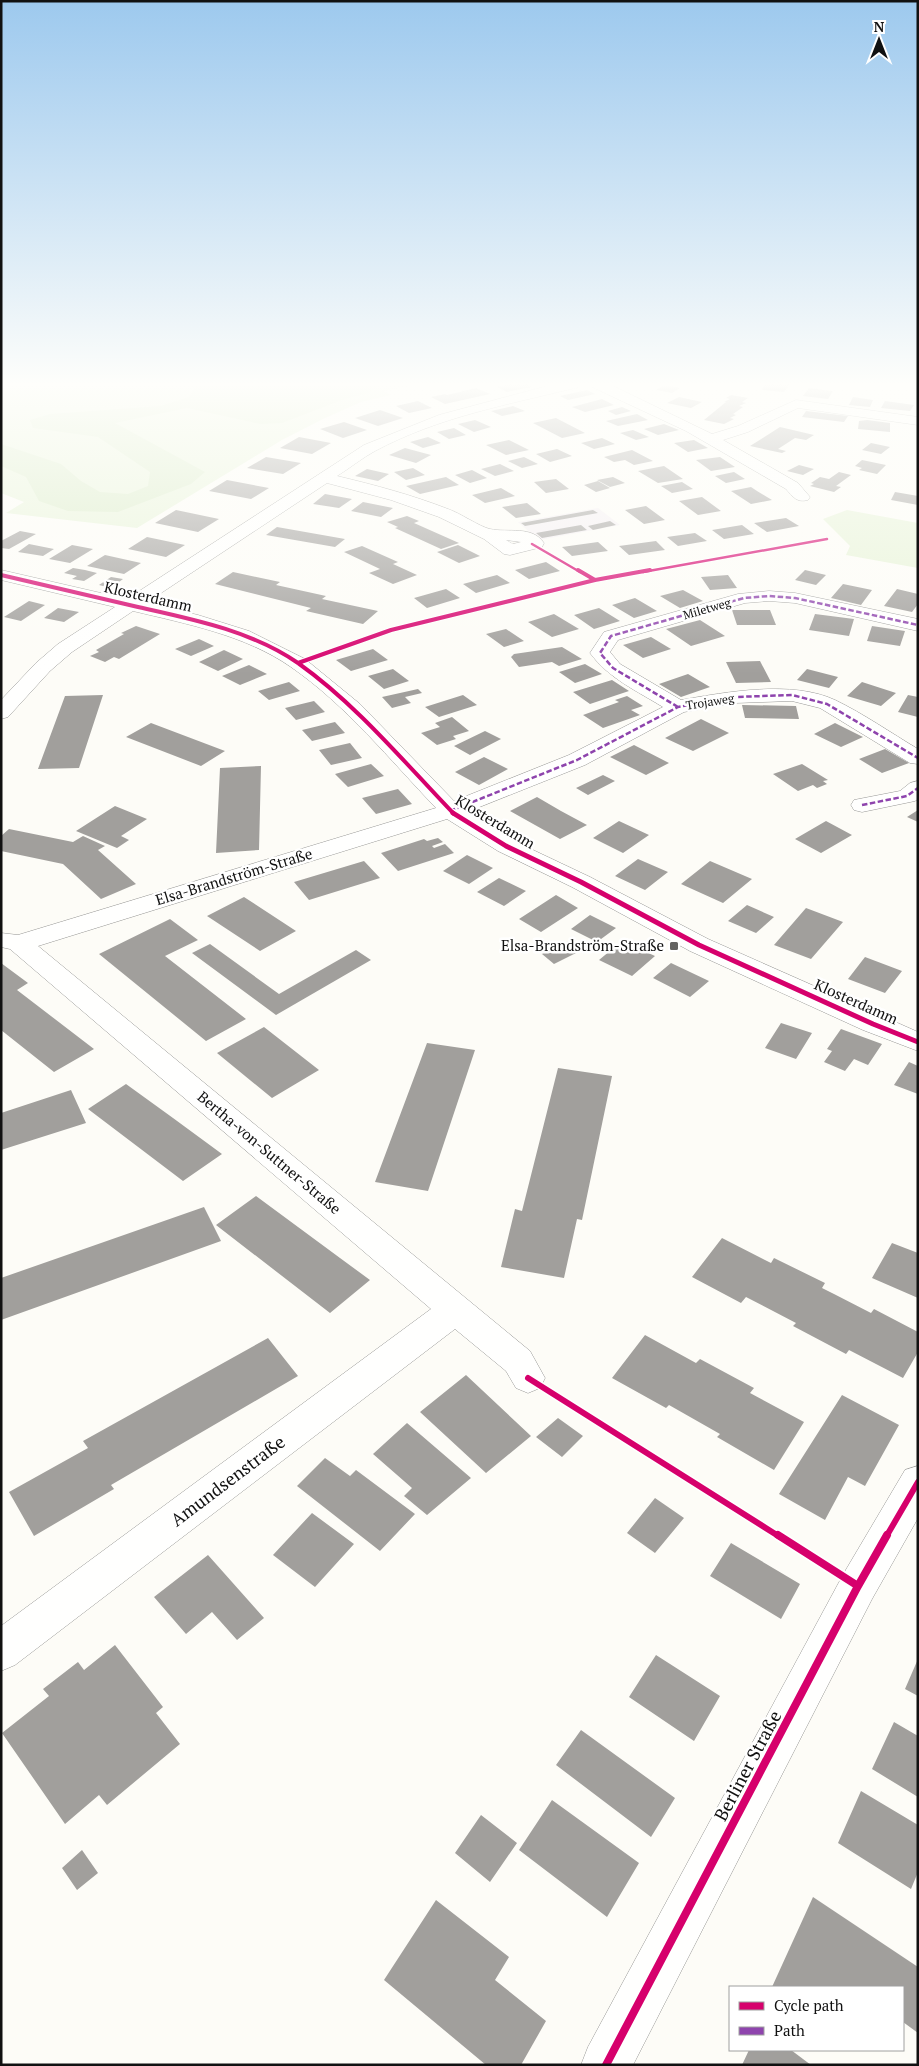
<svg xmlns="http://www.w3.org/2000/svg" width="919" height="2066" viewBox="0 0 919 2066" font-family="'PT Serif',serif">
	<rect width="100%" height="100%" fill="#fdfcf7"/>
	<path fill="#f5f0f3" d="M598,508L620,525L539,540L518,522Z"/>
	<path fill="#e7f3d7" d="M1,384H411L415,385L384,391L391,395L361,402L323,419L282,440L137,528L6,513L24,502L1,493Z
		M847,510L918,523V568L846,555L850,546L823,519Z"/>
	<path fill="#d8eac5" d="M189,384L380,385L368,393L342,400L282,423L260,424L187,408L115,423L205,472L191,484L118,512L68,511L39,501L26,477L1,466V444L61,464L81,481L100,492L128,494L148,486L150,472L98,437L33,428L30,420L50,414L160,406L189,397L194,388Z"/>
	<path fill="#a19f9c" d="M510,384H526L531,387L507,392L497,387Z
		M766,384H790L784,392L762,390Z
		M665,385L680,388L672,393L656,390Z
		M476,388L490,394L445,404L431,397L445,394L447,395Z
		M809,388L833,391L828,399L803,396Z
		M587,390L595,394L568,400L560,396Z
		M731,395L748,398L742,402L746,403L739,406L743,407L733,414L736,415L730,418L734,419L724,424L704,420L726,402H724L730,399L726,398Z
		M679,397L702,402L691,408L667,403Z
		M853,397L873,400L870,407L849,405Z
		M602,399L614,405L585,412L572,407Z
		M418,401L432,408L409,413L396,406Z
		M885,401L914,405L910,411L881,408Z
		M513,406L525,411L502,416L491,411Z
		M622,407L631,411L616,415L608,411Z
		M380,410L403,418L378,426L355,418Z
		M806,411L848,416L844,422L802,417Z
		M637,414L648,420L618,426L606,421Z
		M556,418L585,433L562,438L533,423Z
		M475,420L491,427L474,432L458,424Z
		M867,420L890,423V432L858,429L859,421Z
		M344,422L367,430L343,438L320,429Z
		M664,424L679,430L658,435L644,429Z
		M780,427L814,435L806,440L795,438L778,449L786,451L782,453L750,446Z
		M454,428L466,435L449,439L437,432Z
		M633,430L649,437L636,440L620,433Z
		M299,437L331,443L312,454L280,448Z
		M428,437L441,443L423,448L410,442Z
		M602,438L615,444L594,449L581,443Z
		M509,440L529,450L506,455L486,445Z
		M694,440L708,448L688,452L674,443Z
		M871,443L890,447L881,454L862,450Z
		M405,448L431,455L416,463L389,455Z
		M557,449L572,456L550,462L536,454Z
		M632,450L653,461L634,465L625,460L614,462L604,457Z
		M266,457L301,463L283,474L247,468Z
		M524,457L538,464L522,468L508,461Z
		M720,457L735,467L711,471L696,460Z
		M862,460L886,465L877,474L859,470L862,468L855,466Z
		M500,464L514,471L495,476L481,469Z
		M799,465L814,469L803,475L787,471Z
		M664,466L683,479L658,483L638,471Z
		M413,468L425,475L406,480L394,472Z
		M367,469L389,474L378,481L355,476Z
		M472,470L487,478L470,483L455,475Z
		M734,472L745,479L726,483L715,476Z
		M839,472L851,475L836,486L841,487L834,492L810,486L814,484L811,483L820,477L829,479Z
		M446,477L459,485L420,494L406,486Z
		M613,477L625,483L610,487L597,480Z
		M556,479L569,489L546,493L534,482Z
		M227,480L269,488L251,499L209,491Z
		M598,481L610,488L596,492L584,485Z
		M682,482L693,489L672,493L661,486Z
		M751,487L757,491L772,500L751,504L731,491Z
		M501,488L515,496L485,503L472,495Z
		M895,492L918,496V505L891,500Z
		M325,494L352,499L339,508L313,504Z
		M702,497L721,511L698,515L679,501Z
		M363,502L393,508L381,517L351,511Z
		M527,503L541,514L516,518L502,507Z
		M646,506L665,520L644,524L625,510Z
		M176,510L219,519L198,532L155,523Z
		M593,510L598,513L525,526L521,523Z
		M407,516L419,521L414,523L459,543L441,549L395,528L398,527L387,522Z
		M786,518L799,526L767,532L754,523Z
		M610,521L616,525L593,530L588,526Z
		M581,525L587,530L542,538L536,533Z
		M742,525L754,534L724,539L712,530Z
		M277,527L345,539L335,547L266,535Z
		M20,531L36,534L9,549L1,548V541Z
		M695,533L707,541L678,546L667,537Z
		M147,537L185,545L166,557L128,549Z
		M656,541L665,550L629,555L619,546Z
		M598,542L608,551L572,556L562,547Z
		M29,544L54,549L43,556L18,552Z
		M72,545L93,549L70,563L49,559Z
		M458,545L480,556L459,563L437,552Z
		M362,546L398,562L393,564L417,575L393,584L369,573L380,569L344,552Z
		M105,555L141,563L124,574L87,566Z
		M546,562L560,571L529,579L515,570Z
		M73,568L85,570L97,573L84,581L72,579L77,576L64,573Z
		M805,570L826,575L816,585L795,580Z
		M233,572L280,582L276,585L326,596L322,599L378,611L363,624L306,611L311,608L215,584Z
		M497,575L510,583L476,593L463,584Z
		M728,575L737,588L710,590L701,577Z
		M111,577L123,579L111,588L99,585Z
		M843,584L872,590L861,605L831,598Z
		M446,589L460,598L427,608L414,598Z
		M897,589L918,594V604L912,612L884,606Z
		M683,590L703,601L680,608L660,596Z
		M635,598L657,611L634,618L612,605Z
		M29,601L45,605L21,621L4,617Z
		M58,608L79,612L64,622L44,618Z
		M599,608L620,621L594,629L574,615Z
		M732,610H770L776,625H737Z
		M554,614L579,629L552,637L528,622Z
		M815,614L854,619L849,636L809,630Z
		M700,620L725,636L691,646L666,629Z
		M136,626L160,634L119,659L114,657L105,662L90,656L99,652L96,650L124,634L121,633Z
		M872,626L905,631L900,646L867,641Z
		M506,629L524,641L504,647L486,634Z
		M651,637L671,649L643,658L623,645Z
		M199,639L214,646L191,656L175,649Z
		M562,647L582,659L559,666L552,662L519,667L511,657L514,654Z
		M373,649L388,660L351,671L336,660Z
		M224,650L243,659L218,671L199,662Z
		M760,661L771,682L736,683L726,662Z
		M585,664L602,674L575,683L559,672Z
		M249,665L267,674L240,685L222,676Z
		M393,669L409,681L384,689L368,676Z
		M807,669L838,677L829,688L797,680Z
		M688,674L710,687L681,697L659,684Z
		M612,680L629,691L590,704L573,692Z
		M289,682L300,691L269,700L258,691Z
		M862,682L896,693L881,706L847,696Z
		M418,689L422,693L405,697L411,703L392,708L382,697Z
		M103,695L79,768L38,769L65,696Z
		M463,695L477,705L439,717L425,707Z
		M908,695L918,697V717L898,712Z
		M627,696L643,706L631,710L640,715L603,728L583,715L619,702L615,700Z
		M314,701L325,712L296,720L285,708Z
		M742,705L796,706L799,719L745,718Z
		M452,717L469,731L453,736L456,739L437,745L421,733L440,727L435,723Z
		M701,719L729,733L693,751L665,738Z
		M335,722L345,733L312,741L302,730Z
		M151,723L225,751L201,766L126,737Z
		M835,723L863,737L841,747L814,734Z
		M485,731L501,739L470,755L454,746Z
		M350,743L362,758L331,765L319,750Z
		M634,745L669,763L646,775L610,757Z
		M885,749L909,763L882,773L859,759Z
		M484,757L508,769L479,785L455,772Z
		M371,764L384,776L348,787L335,774Z
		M802,764L828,780L823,781L827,784L817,788L813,785L798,791L773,774Z
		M261,766L259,850L216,853L220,768Z
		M603,775L615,781L588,795L576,788Z
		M398,789L412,804L376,814L362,798Z
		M537,797L561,811L587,825L560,839L510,811Z
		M115,806L147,819L121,836L129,840L117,848L76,831Z
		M918,810V822L907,817Z
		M619,821L649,835L623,853L593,838Z
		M826,821L852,835L821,853L795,839Z
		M9,829L73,842L83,836L105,846L98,850L136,884L101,899L63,864L1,851V836Z
		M438,838L443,842L432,846L434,848L445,844L454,853L398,871L381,853L424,839L427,841Z
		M467,855L493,868L469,884L443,871Z
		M638,859L668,872L645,890L615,876Z
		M364,861L380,878L309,900L294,882Z
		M710,861L752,879L723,903L681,884Z
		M499,878L526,891L504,906L477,892Z
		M556,895L578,908L541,932L519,919Z
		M244,897L296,931L260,951L207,916Z
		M747,905L774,917L756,933L728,921Z
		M806,908L843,922L811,959L774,945Z
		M590,915L616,928L597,942L571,929Z
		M170,919L198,940L165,956L246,1019L206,1041L99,954Z
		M573,939L586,948L554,964L542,954Z
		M622,941L655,956L632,976L599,960Z
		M210,944L279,994L356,950L371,960L276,1015L192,953Z
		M865,957L902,971L885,993L848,979Z
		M1,963L28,983L17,990L94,1049L54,1072L1,1030Z
		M671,963L709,981L690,997L653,978Z
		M781,1023L812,1033L796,1059L765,1048Z
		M264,1027L319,1070L272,1098L217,1053Z
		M841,1029L882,1044L868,1065L854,1059L845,1071L824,1062L832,1051L827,1049Z
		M427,1043L475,1050L428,1191L375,1182Z
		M909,1062L918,1066V1094L894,1085Z
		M558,1068L612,1076L582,1220L577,1219L564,1278L501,1267L515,1209L522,1211Z
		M126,1084L173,1118L222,1154L183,1181L88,1109Z
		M71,1090L86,1123L1,1150V1113Z
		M256,1196L340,1258L370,1280L330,1313L216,1225Z
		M204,1207L221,1241L1,1320V1278Z
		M722,1238L771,1263L774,1258L825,1283L822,1288L834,1294L871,1313L874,1309L918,1332V1352L903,1378L849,1350L846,1354L793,1326L796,1323L746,1297L741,1303L692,1277Z
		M892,1243L918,1253V1298L872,1278Z
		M645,1335L696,1363L700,1359L754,1388L750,1393L804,1422L774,1470L717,1437L720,1434L669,1405L666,1408L612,1378Z
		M268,1338L298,1376L111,1485L114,1489L34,1536L9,1492L88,1448L83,1441Z
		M466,1375L531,1436L486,1473L420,1412Z
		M842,1395L899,1425L865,1486L848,1477L825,1520L779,1494Z
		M558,1418L583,1436L562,1457L536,1437Z
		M407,1423L471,1478L427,1515L404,1496L412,1488L373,1454Z
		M325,1458L350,1476L356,1470L415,1514L380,1551L297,1486Z
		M655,1498L684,1518L655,1553L627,1533Z
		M312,1513L354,1544L315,1587L273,1555Z
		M731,1543L800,1584L781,1619L710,1576Z
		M208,1555L264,1618L237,1640L212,1612L186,1634L154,1597Z
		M115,1645L163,1707L156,1713L180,1744L107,1805L99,1795L65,1824L2,1733L49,1696L43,1689L78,1662L84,1670Z
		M656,1655L720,1696L694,1741L629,1697Z
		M918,1659V1696L905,1689Z
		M894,1722L918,1736V1797L872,1769Z
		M581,1730L675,1798L651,1837L556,1765Z
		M861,1791L918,1825V1872L911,1889L838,1843Z
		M552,1800L639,1863L607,1917L519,1850Z
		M481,1815L517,1843L490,1882L455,1853Z
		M82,1850L98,1873L77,1890L62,1868Z
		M813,1897L918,1967V2033L903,2022V1987H772Z
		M436,1900L509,1957L495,1980L546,2021L521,2065H486L384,1980Z
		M749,2050H791L811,2065H742Z"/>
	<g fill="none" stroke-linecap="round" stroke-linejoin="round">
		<defs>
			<path id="minor" d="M555,384H581L579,387C510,404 438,417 375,451C362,458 350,468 337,476C375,485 412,495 448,509C460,513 480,527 490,529C508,533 532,525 544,543L542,547L510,555L504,554L484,539L439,517L391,500L327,483L146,603L198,615L249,631L305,659L360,704L454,801L569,755L663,707C637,691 608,678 590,653L604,632L738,594L769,591L795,593L918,619V631L795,603L769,601L745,603L618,640L610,652L620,664L681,700C727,692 792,680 835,700C864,714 891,733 918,749V764L910,763L820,708L792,701L735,703L684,712L585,765L467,812L514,841L590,877L708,939L918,1032V1051L863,1030L690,951L572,887L498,851L447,819L38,946L530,1351L545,1378L540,1388L528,1393L516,1388L506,1371L455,1329L15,1665L1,1671V1626L431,1309L10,949L1,947V933L18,935L436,808C390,760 346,705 291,667C245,635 187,624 133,611L72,652L50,671L8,717L1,719V700L36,663L58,644L115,607L1,580V570L127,599L364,445L439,415ZM506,540L521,542L513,544Z
				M590,384H609L712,434L738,426L796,400L918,417V425L798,408L748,432L723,440L798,483L810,497L808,500C797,503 793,497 786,489L686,431L592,387Z
				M918,781V799L915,801L862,812L854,810L851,805L854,800L900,791L910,783Z
				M918,1466V1518L872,1599L633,2065H581L588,2047L844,1573L905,1470Z"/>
		</defs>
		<use href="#minor" stroke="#979795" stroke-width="1"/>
		<use href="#minor" fill="#fffffe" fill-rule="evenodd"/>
		<path stroke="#8e44ad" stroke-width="2.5" stroke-dasharray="5.5 2.5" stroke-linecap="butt" d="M678,707L613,668L600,653L611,636L744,598L769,596L795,598L918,625
			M862,805L907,796L918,788
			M450,811L577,760L678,707L735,697L792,695L827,704L918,758"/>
		<defs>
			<path id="cycleway-far4" d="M532,544L580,572
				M643,572L827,539"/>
			<path id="cycleway-far3" d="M578,570L595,580
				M1,575C47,586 92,596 138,607C192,619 252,631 298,663C357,705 404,762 454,814
				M298,663L391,630L595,580L650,570"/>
			<path id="cycleway-far2" d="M453,813L506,846L581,882L699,945L873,1024L918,1042"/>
			<path id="cycleway-far1" d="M528,1378L780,1537
				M886,1537L918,1482"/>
			<path id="cycleway" d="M778,1535L858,1586
				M606,2065L858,1586L887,1535"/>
		</defs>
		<use href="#cycleway-far4" stroke="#fff" stroke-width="4.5"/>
		<use href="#cycleway-far3" stroke="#fff" stroke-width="6"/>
		<use href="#cycleway-far2" stroke="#fff" stroke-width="8"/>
		<use href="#cycleway-far1" stroke="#fff" stroke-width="9"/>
		<use href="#cycleway" stroke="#fff" stroke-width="11"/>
		<use href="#cycleway-far4" stroke="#d6006c" stroke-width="2.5"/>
		<use href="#cycleway-far3" stroke="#d6006c" stroke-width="4"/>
		<use href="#cycleway-far2" stroke="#d6006c" stroke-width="5"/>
		<use href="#cycleway-far1" stroke="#d6006c" stroke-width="6"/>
		<use href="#cycleway" stroke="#d6006c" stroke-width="8"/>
	</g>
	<linearGradient id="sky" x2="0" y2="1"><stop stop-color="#9dc9ee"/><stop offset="0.57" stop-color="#fefefb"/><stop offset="1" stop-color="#fefefb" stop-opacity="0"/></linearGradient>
	<rect width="919" height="674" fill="url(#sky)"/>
	<rect fill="#646362" stroke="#fff" stroke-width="2" x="669" y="941" width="10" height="10" rx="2.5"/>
	<g text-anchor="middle" stroke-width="5" stroke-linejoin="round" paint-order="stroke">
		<g font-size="12" fill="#111" stroke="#fff">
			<text transform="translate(707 609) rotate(-16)" y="4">Miletweg</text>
			<text transform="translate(710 702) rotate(-9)" y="4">Trojaweg</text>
		</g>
		<g font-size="15" fill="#111" stroke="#fff">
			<text transform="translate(148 597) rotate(13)" y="5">Klosterdamm</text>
			<text transform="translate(495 822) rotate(31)" y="5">Klosterdamm</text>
			<text transform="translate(234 877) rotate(-17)" y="5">Elsa-Brandström-Straße</text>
			<text transform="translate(856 1002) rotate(24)" y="5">Klosterdamm</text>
			<text transform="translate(269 1153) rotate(40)" y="5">Bertha-von-Suttner-Straße</text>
		</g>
		<g font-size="15" fill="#111" stroke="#fff" text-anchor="end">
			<text x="664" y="951">Elsa-Brandström-Straße</text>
		</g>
		<g font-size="18" fill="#111" stroke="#fff">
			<text transform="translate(228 1481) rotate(-37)" y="6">Amundsenstraße</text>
			<text transform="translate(748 1766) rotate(-62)" y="6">Berliner Straße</text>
		</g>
	</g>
	<rect width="919" height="2066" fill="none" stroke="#111111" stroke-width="5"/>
	<rect x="729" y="1986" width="175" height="65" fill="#ffffff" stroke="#a0a0a0"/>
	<rect x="739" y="2002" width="25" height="8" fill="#d6006c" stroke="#a0a0a0"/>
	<text x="774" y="2011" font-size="15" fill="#111111">Cycle path</text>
	<rect x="739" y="2027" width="25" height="8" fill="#8e44ad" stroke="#a0a0a0"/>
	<text x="774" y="2036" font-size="15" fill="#111111">Path</text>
	<g transform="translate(879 40)" stroke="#ffffff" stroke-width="4" paint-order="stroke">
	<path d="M0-4L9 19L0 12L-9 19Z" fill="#111111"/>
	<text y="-8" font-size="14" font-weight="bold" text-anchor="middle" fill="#111111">N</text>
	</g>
</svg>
